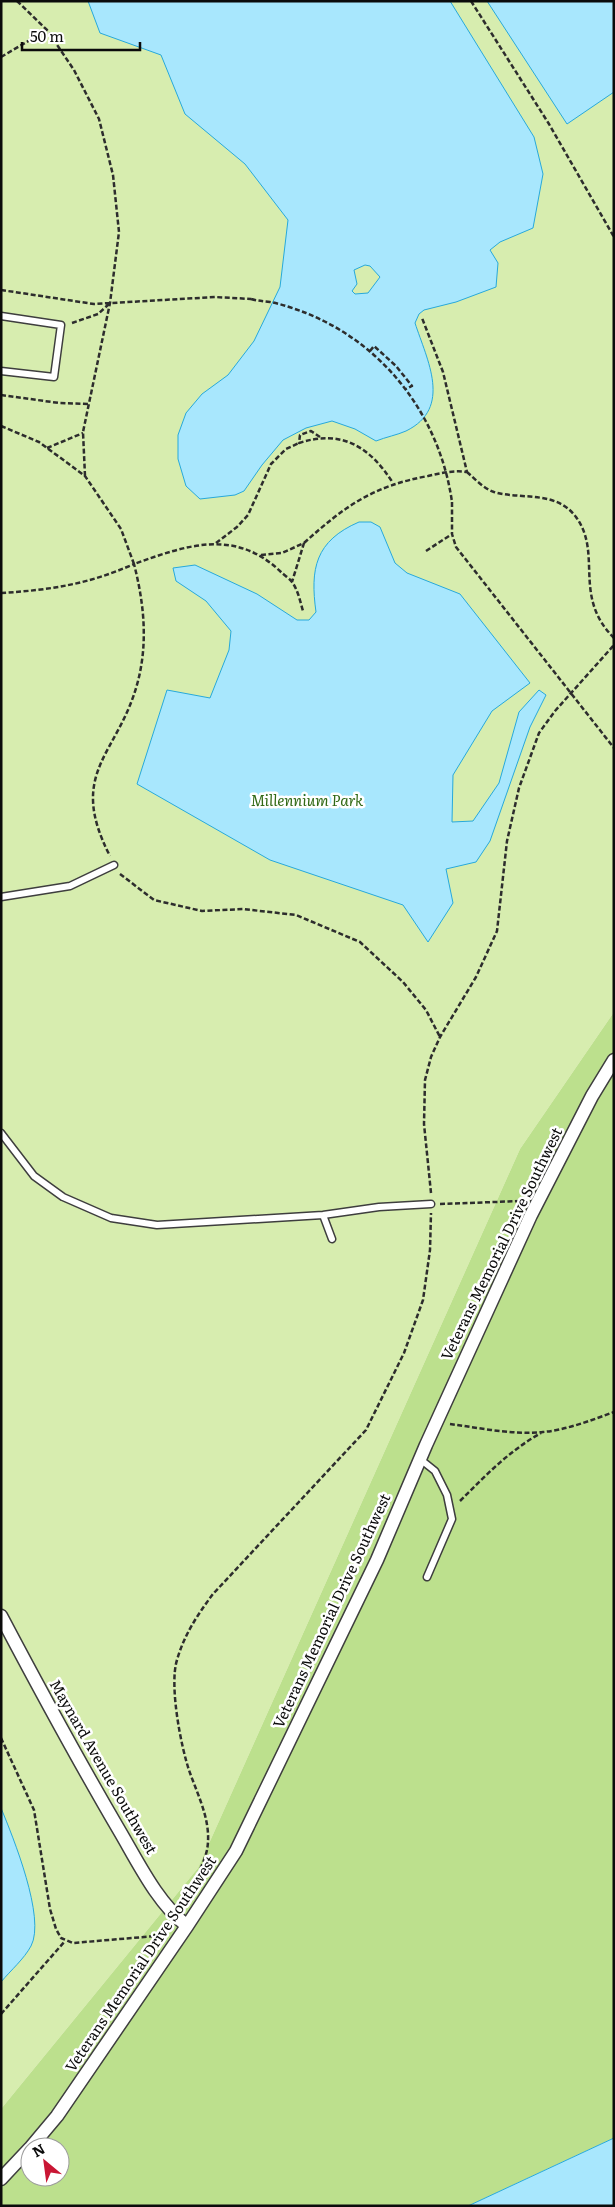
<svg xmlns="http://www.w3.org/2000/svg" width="615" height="2207" viewBox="0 0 615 2207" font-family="Literata,serif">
	<rect width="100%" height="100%" fill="#fff8e9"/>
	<path fill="#d7edaf" d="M1,1H614V1012L520,1149L198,1868L1,2109Z"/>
	<path fill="#bce08d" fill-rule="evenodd" d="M614,1012V2138L468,2206H1V2109L198,1868L520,1149ZM30,2147H60V2177H30Z"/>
	<path fill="#a8e7fd" stroke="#27a9db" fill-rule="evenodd" d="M88,1H450L534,137L543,174L533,228L500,242L490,250L498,263L496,287L456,302L424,310L419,314L415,323C427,360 453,408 406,431C397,435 386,437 376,441L355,429L332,421L306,428L283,440L262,465L244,491L235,495L200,499L186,486L178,459V435L186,413L202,394L228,375L254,341L280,287L288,220L245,164L185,114L161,55L100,33ZM365,265L370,266L380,277L368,293L355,294L352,291L357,284L354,270Z
		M487,1H614V92L567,124Z
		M359,522H371L380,527L395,563L407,573L460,594L530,683L492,711L453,775L452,822L473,821L499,783L519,712L539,690L546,695L530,727L490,841L476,862L446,869L453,903L428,942L403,905L270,860L137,784L167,690L210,698L229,650L231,631L206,601L176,581L173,568L195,565L257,594L297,620H309L316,612C310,569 315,541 359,522Z
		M1,1808C13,1837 46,1918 31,1946C24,1959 11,1970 1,1982Z
		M614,2138V2206H468Z"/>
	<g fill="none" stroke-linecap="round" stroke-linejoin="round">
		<defs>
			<path id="lane" d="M1,316L61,325L54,377L1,371
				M1,897L70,886L114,865
				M1,1133L34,1176L63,1197L111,1218L157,1225L323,1215L379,1207L431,1204
				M323,1215L332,1239
				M420,1459L435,1471L447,1495L452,1519L427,1577"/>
			<path id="street" d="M1,1616C39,1688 78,1760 119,1830C139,1864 157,1902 187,1926
				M31,2147L57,2116L187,1926L236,1851L377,1560L426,1445L531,1215L592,1096L614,1060
				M1,2179L30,2148"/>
		</defs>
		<use href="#lane" stroke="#3e3e3e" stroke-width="9"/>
		<use href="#street" stroke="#3e3e3e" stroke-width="15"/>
		<path stroke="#2d2d2d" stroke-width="2.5" stroke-dasharray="5 2.5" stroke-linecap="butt" d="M17,1L47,30L74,70L99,119L113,175L119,232L110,303L83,432L85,476
			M471,1L549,124L614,237
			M1,57L47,30
			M1,290L94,304L215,297L251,299
			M72,323L98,314L109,304
			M370,351L374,346L396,366L412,386L406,389
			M1,395L59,403L89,404
			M1,426L39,442L85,476L121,529L134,564C187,545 235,528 281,572C284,575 289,578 292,582C298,590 300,601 303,611
			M320,437L311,431L300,435L299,443C342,429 370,447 393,483
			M47,448L83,433
			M467,472C475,479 483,488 494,492C522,500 556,490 576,517C603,554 572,596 614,638
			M452,502V534L456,547L614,748
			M216,543L237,527L248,515L271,464L286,449L299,443
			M304,543C345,506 373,486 428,476C441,473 454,470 467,472L443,372L422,318
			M426,551L452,534
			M261,555L282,553L304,543L292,582
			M1,593C51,590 89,584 134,564C144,603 148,642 138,681C119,755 66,771 110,856
			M120,874L154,900L202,911L243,909L296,915L360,942L403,982L426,1010L440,1037
			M431,1193L424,1124L425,1080L431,1057L440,1037L476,977L497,931L507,841L519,788L539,733L555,711L614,645
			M440,1204L522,1201
			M450,1424C480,1428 513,1435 543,1432C566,1430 592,1420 614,1412
			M460,1501C486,1475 509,1451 541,1433
			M1,1738L34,1810L50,1909L56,1929L61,1938L73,1943L156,1936L165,1924
			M181,1901C191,1886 203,1868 207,1850C212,1823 199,1798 190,1773C181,1748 169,1685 177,1660C184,1635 198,1614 213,1594L366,1430L404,1353L423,1300L430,1250L431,1213
			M1,2014L65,1941"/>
		<use href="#lane" stroke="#fff" stroke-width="6"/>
		<use href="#street" stroke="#fff" stroke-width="12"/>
		<path stroke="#2d2d2d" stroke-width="2.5" stroke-dasharray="5 2.5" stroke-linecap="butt" d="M251,299C258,301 263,301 270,302C282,304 295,309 306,313C386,345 440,418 452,502"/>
	</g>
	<g text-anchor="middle" stroke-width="5" stroke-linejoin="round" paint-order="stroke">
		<g font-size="15" font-style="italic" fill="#316916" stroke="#fff">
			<text x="307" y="806">Millennium Park</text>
		</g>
		<g font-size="15" fill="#0b0b0b" stroke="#fff">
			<text transform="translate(502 1244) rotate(-64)" y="5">Veterans Memorial Drive Southwest</text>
			<text transform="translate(332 1611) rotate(-65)" y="5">Veterans Memorial Drive Southwest</text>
			<text transform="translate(103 1767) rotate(60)" y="5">Maynard Avenue Southwest</text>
			<text transform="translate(141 1964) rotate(-56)" y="5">Veterans Memorial Drive Southwest</text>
		</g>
	</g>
	<rect width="615" height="2207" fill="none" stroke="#0b0b0b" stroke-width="5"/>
	<g transform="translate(45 2162) rotate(331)"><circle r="24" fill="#ffffff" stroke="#9d9d9d"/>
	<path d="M0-4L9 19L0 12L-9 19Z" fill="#c91634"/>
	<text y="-8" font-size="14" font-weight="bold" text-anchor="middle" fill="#0b0b0b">N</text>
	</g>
	<path d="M22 42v8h118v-8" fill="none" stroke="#0b0b0b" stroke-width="2.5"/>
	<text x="30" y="42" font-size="15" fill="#0b0b0b" stroke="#ffffff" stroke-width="4" paint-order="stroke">50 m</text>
</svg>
